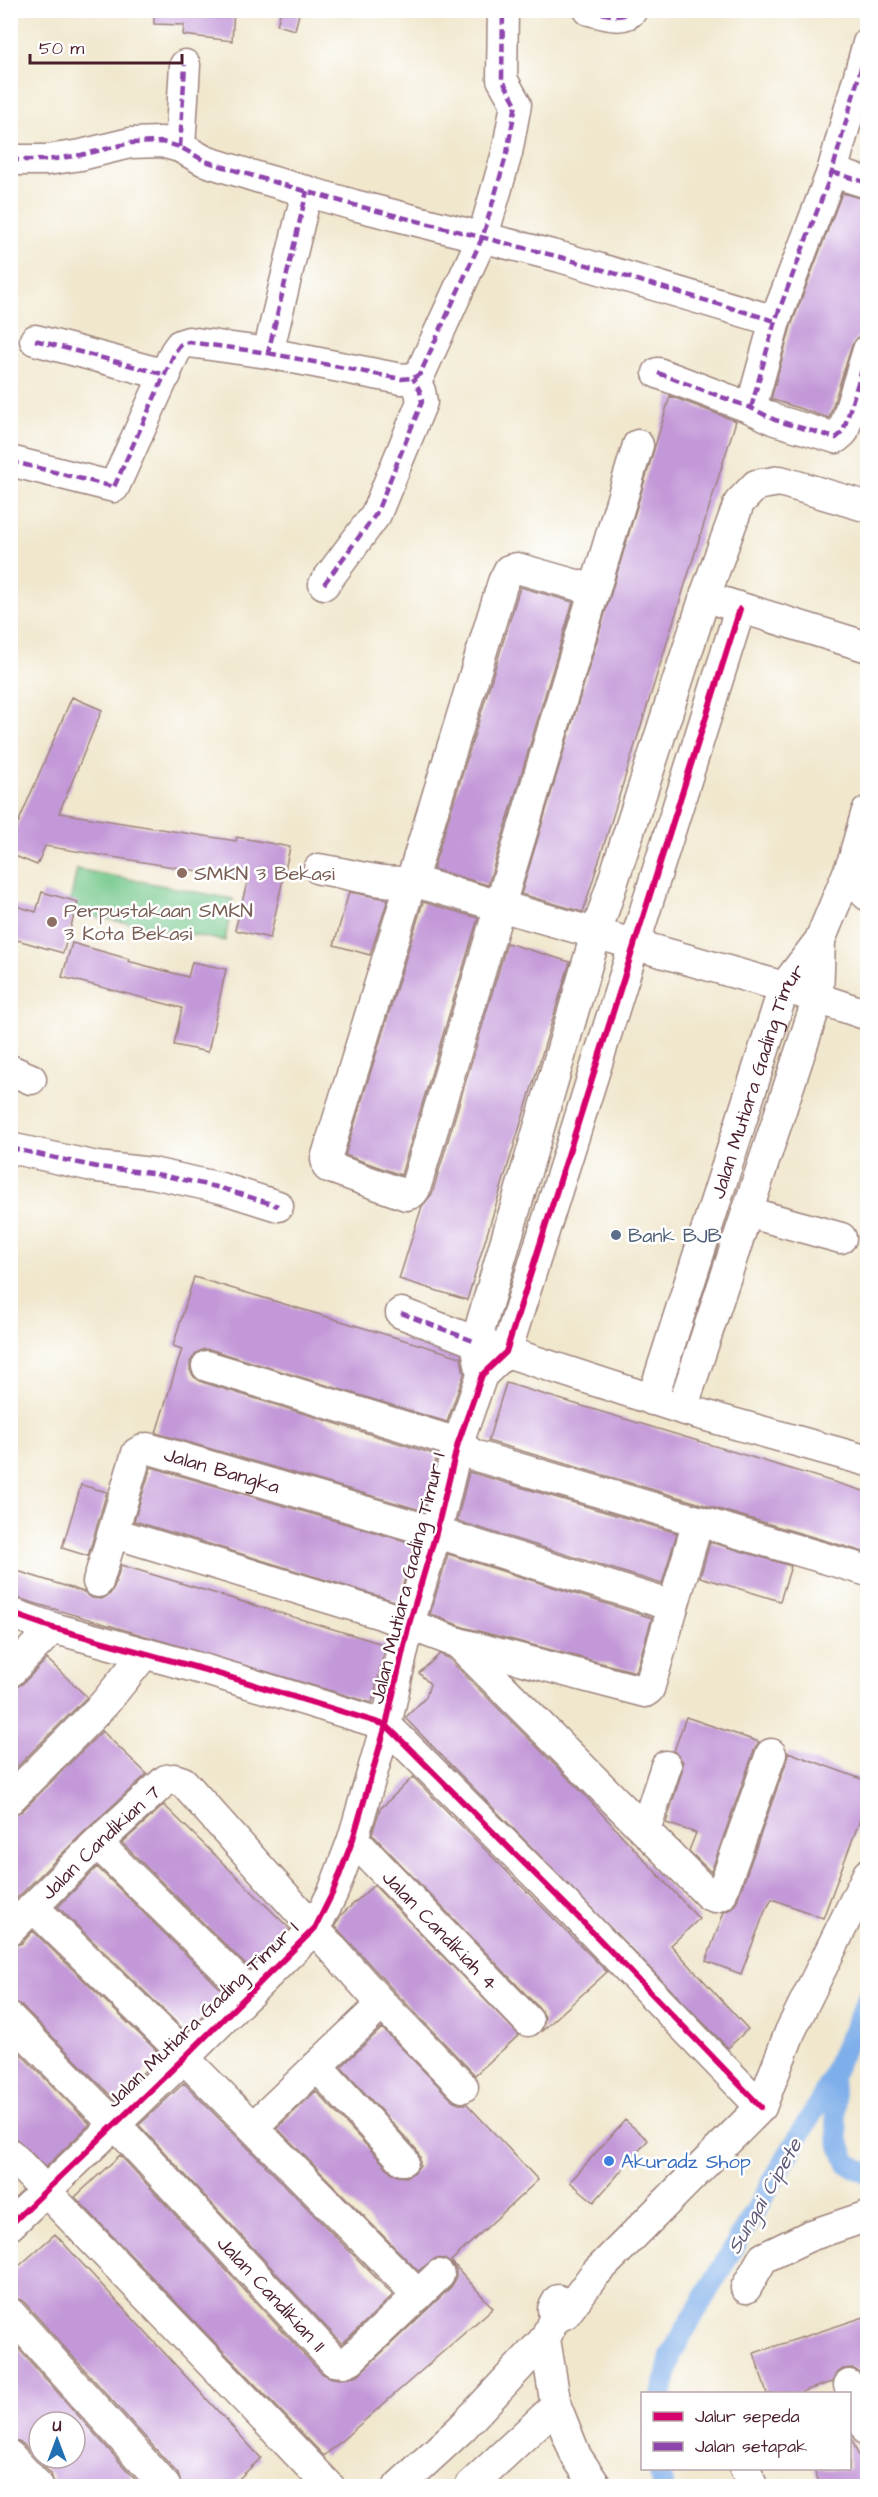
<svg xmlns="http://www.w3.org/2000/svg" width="878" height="2497" viewBox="0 0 878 2497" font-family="'Architects Daughter',sans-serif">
	<rect width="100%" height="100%" fill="#fff"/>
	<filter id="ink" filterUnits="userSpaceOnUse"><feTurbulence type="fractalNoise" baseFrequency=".0167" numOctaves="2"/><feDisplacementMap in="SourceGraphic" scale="12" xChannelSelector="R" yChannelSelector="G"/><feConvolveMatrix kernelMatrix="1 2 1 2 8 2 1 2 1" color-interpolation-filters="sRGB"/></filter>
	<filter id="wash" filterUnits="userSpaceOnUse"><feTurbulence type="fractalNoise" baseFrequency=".008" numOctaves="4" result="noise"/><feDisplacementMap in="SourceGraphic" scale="24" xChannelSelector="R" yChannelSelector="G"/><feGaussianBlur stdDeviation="1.35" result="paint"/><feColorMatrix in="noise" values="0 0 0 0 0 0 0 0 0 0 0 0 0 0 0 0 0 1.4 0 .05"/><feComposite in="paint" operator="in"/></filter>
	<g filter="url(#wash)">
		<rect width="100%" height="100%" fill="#f0e7cd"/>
		<path fill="#75c88b" stroke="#60745b" stroke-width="1.5" d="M77,869L233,899L225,941L68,912Z"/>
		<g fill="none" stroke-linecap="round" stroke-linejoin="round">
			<path stroke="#7fafea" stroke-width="21" d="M832,2075L838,2139L847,2163L868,2174
				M662,2394L671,2354L822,2097L868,1997
				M658,2468L663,2486"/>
		</g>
		<g id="blocks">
			<path fill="#c398d8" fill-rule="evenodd" d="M154,10H234L232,41L183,35L184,25L154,24Z
				M281,10H300L295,30L277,25Z
				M842,193L867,200V313L860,335L852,345L829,418L771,399L791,326Z
				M670,396L736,421L583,912L521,894Z
				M520,587L573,602L488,885L433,869Z
				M72,697L102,710L59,813L236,841L237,837L290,847L270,938L235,930L248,879L45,846L37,865L10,854V842Z
				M42,892L78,902L63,953L10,938V904L36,912Z
				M349,892L388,899L370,955L334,945Z
				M423,902L478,918L401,1175L345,1155Z
				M72,943L129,959L128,961L188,977L192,962L226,969L208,1052L174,1045L182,1008L62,977Z
				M507,943L570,962L467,1300L399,1279L422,1206L432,1194Z
				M194,1277L461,1357L464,1374L447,1422L212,1350L204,1349L196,1353L190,1362V1370L194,1377L202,1382L437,1455L424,1511L156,1433L182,1349L173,1346Z
				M506,1383L867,1492V1553L488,1441Z
				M151,1467L415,1544L398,1602L134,1521Z
				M469,1472L677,1533L662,1584L457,1521Z
				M81,1485L107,1492L88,1556L62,1548Z
				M710,1542L791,1566L780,1601L700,1577Z
				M448,1554L652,1618L636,1672L463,1627L430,1614Z
				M121,1565L386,1645L372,1703L10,1596V1583L14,1570L84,1592L92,1598L102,1599L110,1594L114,1588Z
				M440,1654L448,1658L580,1790L699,1919L671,1945L748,2029L728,2048L405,1718L426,1697L430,1684L419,1673Z
				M47,1659L87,1697L10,1774V1689L22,1684Z
				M686,1717L759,1742L755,1748L711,1872L689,1851L696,1833L666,1823L682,1771L683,1762L674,1751Z
				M102,1731L147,1774L85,1831L10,1905V1816L22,1811Z
				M788,1752L867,1781V1801L823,1918L772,1899L765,1911L741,1974L706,1961L724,1912L733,1908L737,1901L787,1760Z
				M413,1777L607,1972L542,2031L545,2017L540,2009L372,1834L380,1809Z
				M164,1805L290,1929L250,1969L122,1843Z
				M97,1867L225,1993L186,2032L58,1907Z
				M374,1885L519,2035L475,2075L395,1992L335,1926L341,1915Z
				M33,1931L161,2055L115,2100L22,2006L10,2001V1947L22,1943Z
				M382,2028L451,2099L459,2104H467L538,2180L451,2261L493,2308L324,2456L75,2197L120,2155L321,2373L332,2378L342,2379L358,2375L451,2287L456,2279V2270L452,2264L444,2259L436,2258L418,2271L277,2128L316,2091L391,2172L397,2176L406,2177L415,2172L420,2165V2157L416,2149L341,2067Z
				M10,2043L90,2124L46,2167L10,2133Z
				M184,2083L393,2295L342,2344L139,2125Z
				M625,2120L648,2140L594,2202L570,2182Z
				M55,2234L261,2458L230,2487H182L178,2474L23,2301L10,2296V2274Z
				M867,2316V2370L861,2373L852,2368L843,2369L836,2374L832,2382L825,2384L796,2394H767L754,2353Z
				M10,2339L142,2487H55L51,2474L23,2444L10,2439ZM39,2422H75V2458H39Z
				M849,2433L867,2476V2487H821L814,2469H849Z"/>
		</g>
	</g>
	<g filter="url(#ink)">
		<use href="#blocks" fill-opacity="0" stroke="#9d837c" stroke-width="1.5"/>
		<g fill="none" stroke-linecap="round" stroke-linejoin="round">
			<defs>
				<g id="minor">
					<path d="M589,10C602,13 623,21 632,10"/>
					<path d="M180,147L185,65"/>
					<path d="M10,160H47L81,155L130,143L162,142L180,147L205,161L260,178L354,205L560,257L775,321"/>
					<path d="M832,172L868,183"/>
					<path d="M35,340L166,375"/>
					<path d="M268,353L401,379L413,378L420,374L483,236L507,153L516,104L502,79L503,10"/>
					<path d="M658,373L751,408L775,420L836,438L843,432L868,350"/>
					<path d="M751,408L775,321L832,172L868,43"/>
					<path d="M10,461L114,487L175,352L180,345L189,342L268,353L307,191"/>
					<path d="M324,584L376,514L422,402L420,391L413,378"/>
					<path d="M594,590L517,568L509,570L503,582L326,1159L328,1167L406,1195L412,1193L415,1189L638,445"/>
					<path d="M722,602L868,647"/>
					<path d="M319,869C349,873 380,885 412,881L784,987L868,1015"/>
					<path d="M10,1070L31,1079"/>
					<path d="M10,1148L97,1167L152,1173L221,1188L278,1206"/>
					<path d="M747,1212L841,1238"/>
					<path d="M401,1313L476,1342L682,1409L868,1461"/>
					<path d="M207,1366L458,1443L473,1455L868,1571"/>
					<path d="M482,1375L476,1342L596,934L705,596L739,503L756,485L780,481L868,507"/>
					<path id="s1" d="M652,1400L784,987L820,940L857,851"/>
					<path d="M682,1409L818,998L820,940"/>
					<path d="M114,1533L381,1614L458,1643L645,1692L649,1689L698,1521"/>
					<path id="s2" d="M98,1582L137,1453L147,1448L418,1527L673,1606"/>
					<path d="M10,1613L53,1628L209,1671L386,1725L574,1913L761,2107"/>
					<path d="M458,1643L709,1895L715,1897L721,1895L771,1754"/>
					<path d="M10,1672L53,1628"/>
					<path d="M10,1799L104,1704L145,1653"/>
					<path d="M645,1830L666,1766"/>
					<path id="s3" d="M353,1839L528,2021"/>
					<path d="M97,1843L250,1993"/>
					<path d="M33,1907L174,2044L194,2068L418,2295"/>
					<path id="s4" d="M10,1930L97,1843L166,1780L174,1779L183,1782L382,2004L463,2087"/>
					<path id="s5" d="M10,2018L126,2136L334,2361L344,2362L351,2359L439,2275"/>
					<path d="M317,2066L403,2160"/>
					<path d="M253,2127L382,2004"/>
					<path d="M10,2154L329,2486"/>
					<path d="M10,2225L184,2058L315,1928L333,1892L353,1839L386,1725L409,1624L436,1533L458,1443L482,1375L506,1352L740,609"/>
					<path d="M746,2288L763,2258L809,2236L868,2216"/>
					<path d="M558,2300L553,2309L554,2319L545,2339L556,2406L576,2456L596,2486"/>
					<path d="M10,2313L165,2486"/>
					<path d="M554,2319L566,2313L594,2275L761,2107L790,2032L868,1874"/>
					<path d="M849,2385L868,2431"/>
					<path d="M10,2456L38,2486"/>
					<path d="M745,2468L752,2486"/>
					<path d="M399,2486L462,2428L545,2339"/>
					<path d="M470,2486L556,2406"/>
				</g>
				<path id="major" d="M868,813L857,851L868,894"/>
			</defs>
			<use href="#minor" stroke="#9d837c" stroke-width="33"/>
			<use href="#major" stroke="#9d837c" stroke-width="36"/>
			<use href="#minor" stroke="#fff" stroke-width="30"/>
			<use href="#major" stroke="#fff" stroke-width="33"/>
			<path stroke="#8e44ad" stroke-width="4.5" stroke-dasharray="9 4.5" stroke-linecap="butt" d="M589,10C602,13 623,21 632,10
				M180,147L185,65
				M10,160H47L81,155L130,143L162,142L180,147L205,161L260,178L354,205L560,257L775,321
				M832,172L868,183
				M35,340L166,375
				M268,353L401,379L413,378L420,374L483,236L507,153L516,104L502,79L503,10
				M658,373L751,408L775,420L836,438L843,432L868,350
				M751,408L775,321L832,172L868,43
				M10,461L114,487L175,352L180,345L189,342L268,353L307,191
				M324,584L376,514L422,402L420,391L413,378
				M10,1148L97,1167L152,1173L221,1188L278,1206
				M401,1313L476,1342"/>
			<defs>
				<path id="cycleway" d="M10,1613L53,1628L209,1671L386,1725L574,1913L761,2107
					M10,2225L184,2058L315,1928L333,1892L353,1839L386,1725L409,1624L436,1533L458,1443L482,1375L506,1352L740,609"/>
			</defs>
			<use href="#cycleway" stroke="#fff" stroke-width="10"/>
			<use href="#cycleway" stroke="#d6006c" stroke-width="6"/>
		</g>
	</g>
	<g fill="#8d6e63" stroke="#fff" stroke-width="2">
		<circle cx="182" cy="873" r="6"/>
		<circle cx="52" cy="922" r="6"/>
	</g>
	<circle fill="#5c6f8a" stroke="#fff" stroke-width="2" cx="616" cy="1235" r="6"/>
	<circle fill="#3f7fe0" stroke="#fff" stroke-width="2" cx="609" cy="2161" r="6"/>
	<g text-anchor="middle" stroke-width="5" stroke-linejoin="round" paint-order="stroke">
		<g font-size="20" fill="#785e54" stroke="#fff" text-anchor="start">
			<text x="194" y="880">SMKN 3 Bekasi</text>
			<text x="64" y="917">Perpustakaan SMKN<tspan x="64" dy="23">3 Kota Bekasi</tspan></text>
		</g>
		<g font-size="20" fill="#4a1f2b" stroke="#fff">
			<text dy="7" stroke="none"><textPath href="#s1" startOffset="336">Jalan Mutiara Gading Timur</textPath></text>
			<text dy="7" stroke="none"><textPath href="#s2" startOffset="224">Jalan Bangka</textPath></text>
			<text transform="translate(407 1578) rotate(-76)" y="7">Jalan Mutiara Gading Timur I</text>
			<text dy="7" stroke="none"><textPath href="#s4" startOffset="126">Jalan Candikian 7</textPath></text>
			<text dy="7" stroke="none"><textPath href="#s3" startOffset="126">Jalan Candikiah 4</textPath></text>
			<text transform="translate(202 2014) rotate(-44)" y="7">Jalan Mutiara Gading Timur I</text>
			<text dy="7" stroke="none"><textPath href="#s5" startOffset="380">Jalan Candikian 11</textPath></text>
		</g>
		<g font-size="20" fill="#4e5e75" stroke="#fff" text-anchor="start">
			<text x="628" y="1242">Bank BJB</text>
		</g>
		<g font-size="20" fill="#366cbe" stroke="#fff" text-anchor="start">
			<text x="621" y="2168">Akuradz Shop</text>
		</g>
		<g font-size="21" font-style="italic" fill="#5f5977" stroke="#fff">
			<text transform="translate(764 2196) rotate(-60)" y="7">Sungai Cipete</text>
		</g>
	</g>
	<rect width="878" height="2497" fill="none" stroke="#fff" stroke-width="36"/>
	<rect x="641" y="2392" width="210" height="78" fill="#ffffff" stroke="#b7a5aa" stroke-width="1.5"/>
	<rect x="653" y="2412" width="30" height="9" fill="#d6006c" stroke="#b7a5aa" stroke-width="1.5"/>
	<text x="695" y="2422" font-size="18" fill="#4a1f2b">Jalur sepeda</text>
	<rect x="653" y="2442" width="30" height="9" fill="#8e44ad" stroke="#b7a5aa" stroke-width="1.5"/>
	<text x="695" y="2452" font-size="18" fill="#4a1f2b">Jalan setapak</text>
	<g transform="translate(57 2440)"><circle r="28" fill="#ffffff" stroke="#b7a5aa" stroke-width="1.5"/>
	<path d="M0-4.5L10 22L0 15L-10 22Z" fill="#1f6fb2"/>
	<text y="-9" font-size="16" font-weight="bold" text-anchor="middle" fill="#4a1f2b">U</text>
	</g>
	<path d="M30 54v9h152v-9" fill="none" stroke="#4a1f2b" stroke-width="3"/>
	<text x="39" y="54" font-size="18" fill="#4a1f2b" stroke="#ffffff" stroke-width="4.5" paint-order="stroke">50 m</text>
</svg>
